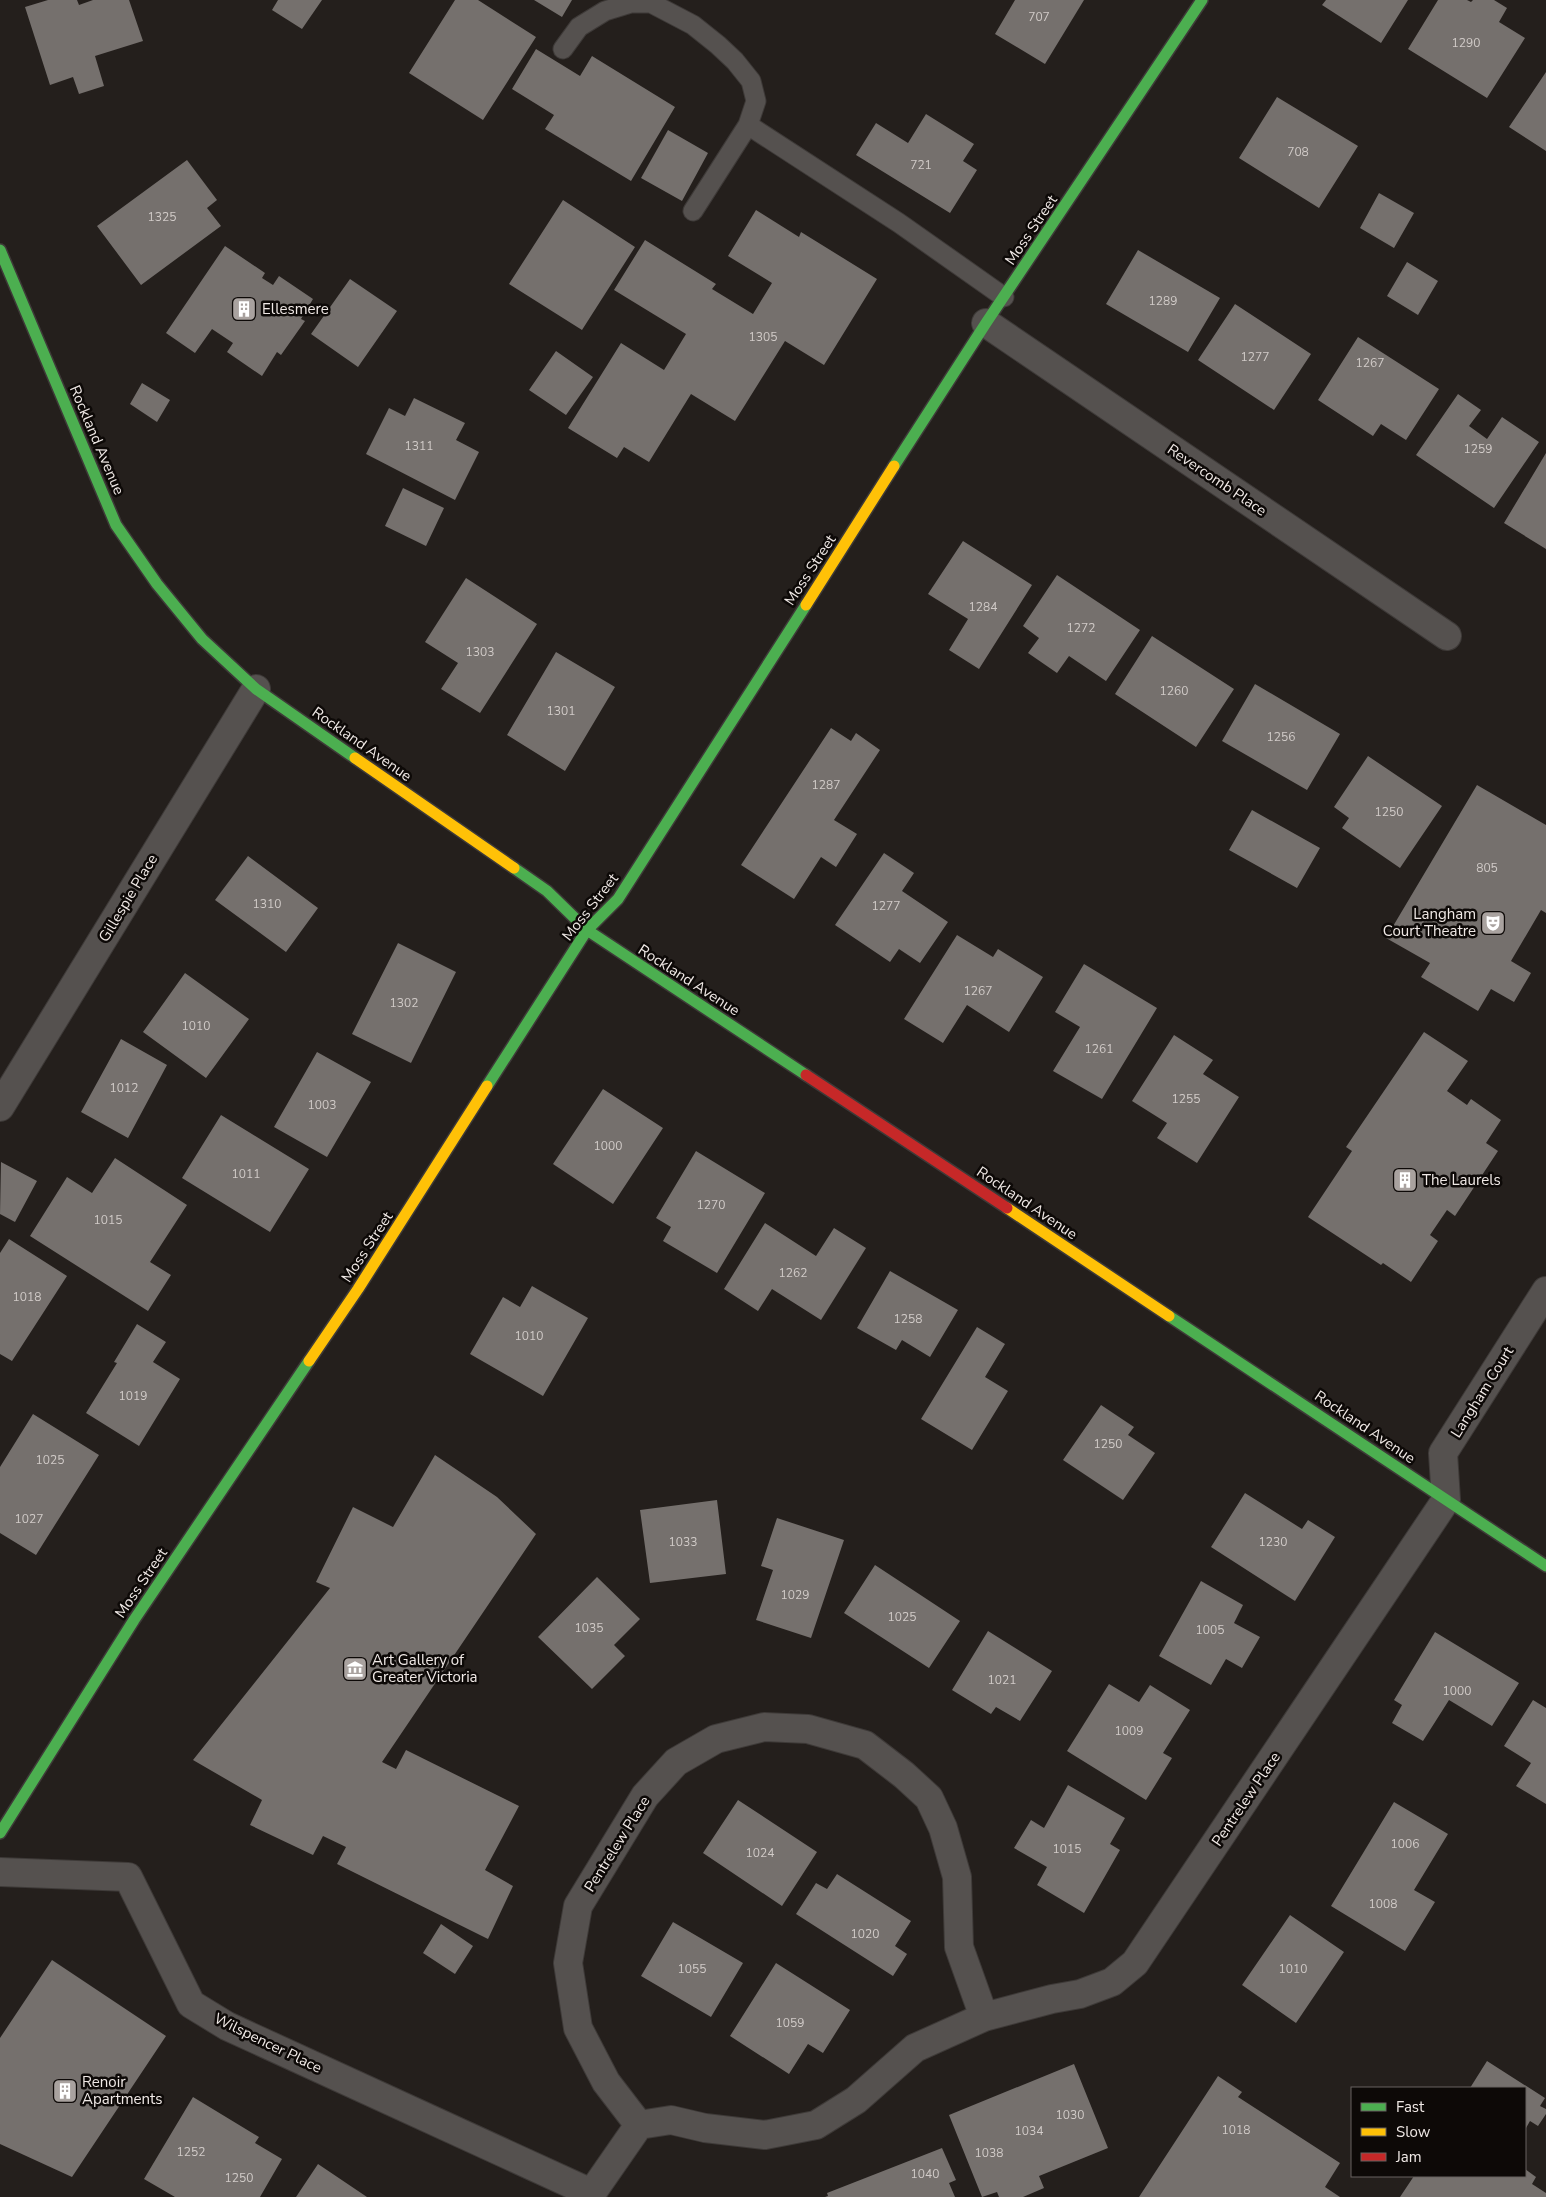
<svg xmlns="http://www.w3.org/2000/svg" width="1546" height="2197" viewBox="0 0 1546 2197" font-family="'Nunito Sans',sans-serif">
	<rect width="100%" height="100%" fill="#241f1c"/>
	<path fill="#75706d" d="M48,0H77L79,5L93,0H129L143,41L95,56L104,86L79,94L73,77L50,85L25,7Z
		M278,0H322L302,29L272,10Z
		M455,0H478L536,37L483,120L409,73Z
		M534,0H572L562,17Z
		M1015,0H1084L1045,64L995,34Z
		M1326,0H1408L1381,43L1322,5Z
		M1438,0H1467L1471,2L1473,0H1494L1507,8L1499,22L1525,38L1487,98L1408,49Z
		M536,49L580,76L592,56L675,107L631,181L545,129L554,115L512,89Z
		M1546,72V151L1509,127Z
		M1277,97L1358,146L1319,208L1239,158Z
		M926,114L974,144L963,161L977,170L950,213L856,155L876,123L908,143Z
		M668,130L708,153L682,201L641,178Z
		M187,160L217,200L207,208L221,226L141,285L97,226Z
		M1379,193L1414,213L1394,248L1360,228Z
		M563,200L635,247L582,330L509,284Z
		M756,210L799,237L801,232L877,279L824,365L785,341L735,421L691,394L649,462L624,447L617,458L568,428L621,343L664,370L686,334L614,290L645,240L716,284L712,289L753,314L772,283L728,256Z
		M225,246L265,273L262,278L273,285L279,276L313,299L301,319L305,321L281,355L277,352L262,376L227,352L233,343L212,329L195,353L166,333Z
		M1138,250L1220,298L1188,352L1106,304Z
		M1407,262L1438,281L1418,315L1387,296Z
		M350,279L397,311L358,367L311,334Z
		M1235,304L1311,354L1274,410L1198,360Z
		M1358,337L1439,389L1406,440L1381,424L1373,436L1318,400Z
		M556,351L593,377L566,415L529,390Z
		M142,383L170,400L157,422L130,404Z
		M1458,394L1481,410L1469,426L1487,439L1502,417L1539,442L1494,508L1416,455Z
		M414,398L465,423L456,440L479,452L455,500L366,454L389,408L405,416Z
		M1546,453V549L1504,523Z
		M403,488L444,508L426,546L385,526Z
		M963,541L1032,585L979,669L949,650L968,619L928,594Z
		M1057,575L1140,630L1106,681L1069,656L1057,673L1028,653L1039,638L1023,626Z
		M466,578L537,624L480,713L441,689L458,663L425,642Z
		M1152,636L1234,689L1196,747L1115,694Z
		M556,652L615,687L565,771L507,735Z
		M1255,684L1340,734L1307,790L1222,741Z
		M831,728L851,741L856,733L880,750L834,820L857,834L836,867L821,857L794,899L741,865Z
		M1368,756L1442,806L1400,868L1342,828L1349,818L1334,807Z
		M1477,785L1546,825V913L1541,910L1511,961L1531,973L1514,1002L1491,989L1478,1011L1421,977L1430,963L1386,938Z
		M1252,810L1320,848L1297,888L1229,850Z
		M884,853L914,873L902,891L948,922L920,963L899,949L890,962L835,925Z
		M248,856L318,908L286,952L215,900Z
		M957,935L993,957L998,949L1043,977L1009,1032L967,1005L943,1043L904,1019Z
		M398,943L456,972L411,1063L352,1034Z
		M1084,964L1157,1008L1102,1099L1053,1071L1080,1027L1055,1012Z
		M185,973L249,1019L206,1078L143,1032Z
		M1424,1032L1468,1061L1447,1091L1467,1105L1471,1099L1501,1120L1486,1143L1498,1151L1455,1216L1447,1210L1430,1235L1438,1241L1411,1282L1383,1263L1381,1265L1308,1217L1352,1151L1346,1147Z
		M1174,1035L1213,1060L1203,1074L1239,1097L1197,1163L1157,1138L1167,1123L1132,1101Z
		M121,1039L167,1065L128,1138L81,1112Z
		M317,1052L371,1082L327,1157L274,1127Z
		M603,1089L663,1128L613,1204L553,1164Z
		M221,1115L309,1169L270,1232L182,1178Z
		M696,1151L765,1193L717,1273L663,1241L671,1227L656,1218Z
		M115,1158L187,1205L150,1262L171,1275L148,1311L30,1236L67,1177L92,1193Z
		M1,1162L37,1181L15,1222L0,1214Z
		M765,1223L816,1256L834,1228L866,1248L821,1320L772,1289L758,1311L724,1289Z
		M9,1239L67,1276L12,1361L0,1354V1253Z
		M890,1271L958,1310L930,1357L902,1340L896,1350L857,1328Z
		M532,1286L588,1318L543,1396L470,1354L503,1297L520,1307Z
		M137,1324L166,1342L153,1362L180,1379L139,1446L86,1413L117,1363L114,1362Z
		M977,1327L1005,1344L985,1377L1008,1391L972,1450L921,1419Z
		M1101,1405L1134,1427L1128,1435L1155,1453L1123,1500L1063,1460Z
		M33,1414L99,1455L36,1555L0,1533V1467Z
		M435,1455L497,1497L536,1534L382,1762L396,1769L406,1750L519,1806L485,1870L513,1886L488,1939L337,1864L346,1847L323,1836L313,1855L250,1825L262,1800L193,1760L330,1588L316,1582L353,1507L393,1527Z
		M1245,1493L1302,1529L1308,1520L1335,1537L1295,1601L1211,1547Z
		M717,1500L726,1574L650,1583L640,1510Z
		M777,1518L844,1540L811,1638L756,1620L773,1570L761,1566Z
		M875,1565L960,1621L929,1668L844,1613Z
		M597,1577L640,1619L614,1645L625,1656L592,1689L538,1637Z
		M1201,1581L1243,1605L1234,1623L1260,1637L1242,1668L1226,1659L1211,1685L1159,1656Z
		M988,1631L1052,1671L1020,1721L996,1707L991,1714L952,1690Z
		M1435,1632L1519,1683L1492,1726L1449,1700L1423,1741L1392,1723L1402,1705L1394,1700Z
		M1109,1684L1139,1702L1150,1685L1190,1710L1163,1753L1172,1758L1146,1800L1067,1751Z
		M1533,1700L1546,1708V1804L1516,1786L1531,1763L1504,1746Z
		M1068,1785L1125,1818L1110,1844L1120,1850L1084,1913L1037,1885L1047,1867L1014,1848L1031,1820L1044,1828Z
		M738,1800L817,1852L782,1906L703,1853Z
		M1394,1802L1448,1834L1414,1890L1435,1902L1405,1951L1331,1906Z
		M837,1874L911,1921L895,1946L907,1954L893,1976L796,1914L816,1883L827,1889Z
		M1290,1915L1344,1952L1296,2023L1242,1985Z
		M673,1922L743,1963L711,2017L641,1976Z
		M441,1924L473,1946L455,1974L423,1953Z
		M52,1960L166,2036L72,2177L0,2144V2038Z
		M776,1963L850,2010L823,2053L808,2044L789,2074L730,2036Z
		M1487,2061L1545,2098L1540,2106L1546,2109V2114L1538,2126L1530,2121L1526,2128L1525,2127V2088H1470Z
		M1074,2064L1108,2148L1039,2176L1044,2188L1023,2197H999L997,2192L982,2197L949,2115Z
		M1218,2076L1242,2092L1238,2097L1340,2163L1325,2187L1340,2197H1139Z
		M193,2097L259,2137L255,2143L282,2159L260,2197H175L144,2179Z
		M942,2148L956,2180L949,2183L955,2197H825L828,2196L827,2193Z
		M318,2164L367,2197H296Z
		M1525,2169L1536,2177L1532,2184L1546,2193V2197H1400L1414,2176H1525Z"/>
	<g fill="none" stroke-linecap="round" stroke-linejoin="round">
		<defs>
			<path id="lane" d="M563,49L579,27L605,11L631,3H651L693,25L718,45L735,61L751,81L756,101L748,125L899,223L1004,297
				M693,211L748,125"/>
			<path id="street" d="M986,323L1447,636
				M0,1107L256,689
				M764,1727L808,1729L865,1745L904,1775L929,1798L943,1828L957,1877L959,1947L984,2017L915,2048L856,2100L816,2125L765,2135L705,2128L671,2120L639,2125L606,2082L578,2028L568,1963L578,1906L645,1796L676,1762L716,1739Z
				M0,1872L128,1877L191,2004L227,2026L591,2193
				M984,2017L1052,1999L1080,1994L1112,1982L1135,1963L1446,1500L1443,1453L1546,1291
				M589,2197L639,2125"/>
			<path id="fast" d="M0,250L116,525L157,584L202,639L256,689L355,758
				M894,466L986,323L1202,0
				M514,868L547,891L587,930L806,1075
				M487,1086L587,930L618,899L806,605
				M1169,1316L1546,1566
				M0,1833L134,1620L309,1361"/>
			<path id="slow" d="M806,605L894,466
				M355,758L514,868
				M1007,1208L1169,1316
				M309,1361L358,1289L487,1086"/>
			<path id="jam" d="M806,1075L1007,1208"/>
		</defs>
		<use href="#lane" stroke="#3e3a38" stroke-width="21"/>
		<use href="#street" stroke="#3e3a38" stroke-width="30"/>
		<use href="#fast" stroke="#3e3a38" stroke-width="14"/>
		<use href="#slow" stroke="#3e3a38" stroke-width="14"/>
		<use href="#jam" stroke="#3e3a38" stroke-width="14"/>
		<use href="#lane" stroke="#55514f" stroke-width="19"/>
		<use href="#street" stroke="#55514f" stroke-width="28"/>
		<use href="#fast" stroke="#4caf50" stroke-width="11"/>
		<use href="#slow" stroke="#ffc107" stroke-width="11"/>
		<use href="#jam" stroke="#c62828" stroke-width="11"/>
	</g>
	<defs>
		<symbol id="building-square" viewBox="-11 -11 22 22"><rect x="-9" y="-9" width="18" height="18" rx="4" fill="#a9a29f" stroke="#0d0907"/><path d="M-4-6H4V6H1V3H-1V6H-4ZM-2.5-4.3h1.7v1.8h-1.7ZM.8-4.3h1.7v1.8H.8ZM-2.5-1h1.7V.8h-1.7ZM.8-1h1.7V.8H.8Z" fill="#fff"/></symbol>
		<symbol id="theatre-square" viewBox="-11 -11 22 22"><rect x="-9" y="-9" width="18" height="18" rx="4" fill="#a9a29f" stroke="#0d0907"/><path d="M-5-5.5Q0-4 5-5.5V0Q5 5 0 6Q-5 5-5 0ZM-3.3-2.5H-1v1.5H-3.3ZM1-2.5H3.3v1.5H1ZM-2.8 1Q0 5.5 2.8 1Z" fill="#fff"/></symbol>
		<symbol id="museum-square" viewBox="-11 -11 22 22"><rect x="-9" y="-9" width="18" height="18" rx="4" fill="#a9a29f" stroke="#0d0907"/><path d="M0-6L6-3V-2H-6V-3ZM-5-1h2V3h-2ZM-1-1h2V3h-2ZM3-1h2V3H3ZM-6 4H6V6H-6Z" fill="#fff"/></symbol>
	</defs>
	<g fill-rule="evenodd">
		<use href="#building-square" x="230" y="295" width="28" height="28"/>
		<use href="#theatre-square" x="1479" y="909" width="28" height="28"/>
		<use href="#building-square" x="1391" y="1166" width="28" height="28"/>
		<use href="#museum-square" x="341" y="1655" width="28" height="28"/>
		<use href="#building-square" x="51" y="2077" width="28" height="28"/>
	</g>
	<g text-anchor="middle" stroke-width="5" stroke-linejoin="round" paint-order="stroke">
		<g font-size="12" fill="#d1cbc8">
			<text x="1039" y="21">707</text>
			<text x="1466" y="47">1290</text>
			<text x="1298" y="156">708</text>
			<text x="921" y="169">721</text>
			<text x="162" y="221">1325</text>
			<text x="1163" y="305">1289</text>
			<text x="763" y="341">1305</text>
			<text x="1255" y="361">1277</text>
			<text x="1370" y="367">1267</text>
			<text x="419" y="450">1311</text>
			<text x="1478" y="453">1259</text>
			<text x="983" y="611">1284</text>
			<text x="1081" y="632">1272</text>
			<text x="480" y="656">1303</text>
			<text x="1174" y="695">1260</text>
			<text x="561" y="715">1301</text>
			<text x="1281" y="741">1256</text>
			<text x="826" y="789">1287</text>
			<text x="1389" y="816">1250</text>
			<text x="1487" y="872">805</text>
			<text x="267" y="908">1310</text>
			<text x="886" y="910">1277</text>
			<text x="978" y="995">1267</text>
			<text x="404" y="1007">1302</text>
			<text x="196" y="1030">1010</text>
			<text x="1099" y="1053">1261</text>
			<text x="124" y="1092">1012</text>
			<text x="1186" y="1103">1255</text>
			<text x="322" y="1109">1003</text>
			<text x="608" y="1150">1000</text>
			<text x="246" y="1178">1011</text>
			<text x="711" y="1209">1270</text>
			<text x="108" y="1224">1015</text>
			<text x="793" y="1277">1262</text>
			<text x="27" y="1301">1018</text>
			<text x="908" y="1323">1258</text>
			<text x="529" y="1340">1010</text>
			<text x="133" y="1400">1019</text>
			<text x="1108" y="1448">1250</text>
			<text x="50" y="1464">1025</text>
			<text x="29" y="1523">1027</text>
			<text x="683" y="1546">1033</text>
			<text x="1273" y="1546">1230</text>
			<text x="795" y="1599">1029</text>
			<text x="902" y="1621">1025</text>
			<text x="589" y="1632">1035</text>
			<text x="1210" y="1634">1005</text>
			<text x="1002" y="1684">1021</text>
			<text x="1457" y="1695">1000</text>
			<text x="1129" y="1735">1009</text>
			<text x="1405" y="1848">1006</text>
			<text x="1067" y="1853">1015</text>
			<text x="760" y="1857">1024</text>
			<text x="1383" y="1908">1008</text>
			<text x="865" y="1938">1020</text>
			<text x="692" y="1973">1055</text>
			<text x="1293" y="1973">1010</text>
			<text x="790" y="2027">1059</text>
			<text x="1070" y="2119">1030</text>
			<text x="1236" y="2134">1018</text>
			<text x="1029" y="2135">1034</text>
			<text x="191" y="2156">1252</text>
			<text x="989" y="2157">1038</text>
			<text x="925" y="2178">1040</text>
			<text x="239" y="2182">1250</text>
		</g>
		<g font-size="15" fill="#f0e9e6" stroke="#0d0907">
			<text transform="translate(1031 230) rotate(-56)" y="5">Moss Street</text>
			<text transform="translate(97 440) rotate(67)" y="5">Rockland Avenue</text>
			<text transform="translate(1217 480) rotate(34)" y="5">Revercomb Place</text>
			<text transform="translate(810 570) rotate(-57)" y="5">Moss Street</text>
			<text transform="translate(362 744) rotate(35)" y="5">Rockland Avenue</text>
			<text transform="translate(128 898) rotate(-59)" y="5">Gillespie Place</text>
			<text transform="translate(590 907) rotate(-52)" y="5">Moss Street</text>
			<text transform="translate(689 980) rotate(33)" y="5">Rockland Avenue</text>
			<text transform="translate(1027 1203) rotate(34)" y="5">Rockland Avenue</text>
			<text transform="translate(367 1247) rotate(-57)" y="5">Moss Street</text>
			<text transform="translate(1482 1392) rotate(-58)" y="5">Langham Court</text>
			<text transform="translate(1365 1427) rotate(34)" y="5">Rockland Avenue</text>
			<text transform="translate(141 1583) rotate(-56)" y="5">Moss Street</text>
			<text transform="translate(1246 1799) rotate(-56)" y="5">Pentrelew Place</text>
			<text transform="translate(617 1844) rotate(-58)" y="5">Pentrelew Place</text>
			<text transform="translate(268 2043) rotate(26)" y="5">Wilspencer Place</text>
		</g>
		<g font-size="15" fill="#f0e9e6" stroke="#0d0907" text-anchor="start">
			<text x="262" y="314">Ellesmere</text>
			<text x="1476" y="919" text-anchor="end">Langham<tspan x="1476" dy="17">Court Theatre</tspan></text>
			<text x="1422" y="1185">The Laurels</text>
			<text x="372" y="1665">Art Gallery of<tspan x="372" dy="17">Greater Victoria</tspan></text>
			<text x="82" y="2087">Renoir<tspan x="82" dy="17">Apartments</tspan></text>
		</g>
	</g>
	<rect x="1351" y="2087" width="175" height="90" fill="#0d0907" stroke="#686360"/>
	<rect x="1361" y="2103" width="25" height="8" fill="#4caf50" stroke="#686360"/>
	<text x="1396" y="2112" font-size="15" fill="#f0e9e6">Fast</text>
	<rect x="1361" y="2128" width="25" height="8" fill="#ffc107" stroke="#686360"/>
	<text x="1396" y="2137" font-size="15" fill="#f0e9e6">Slow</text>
	<rect x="1361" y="2153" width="25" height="8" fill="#c62828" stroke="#686360"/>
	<text x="1396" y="2162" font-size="15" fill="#f0e9e6">Jam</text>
</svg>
